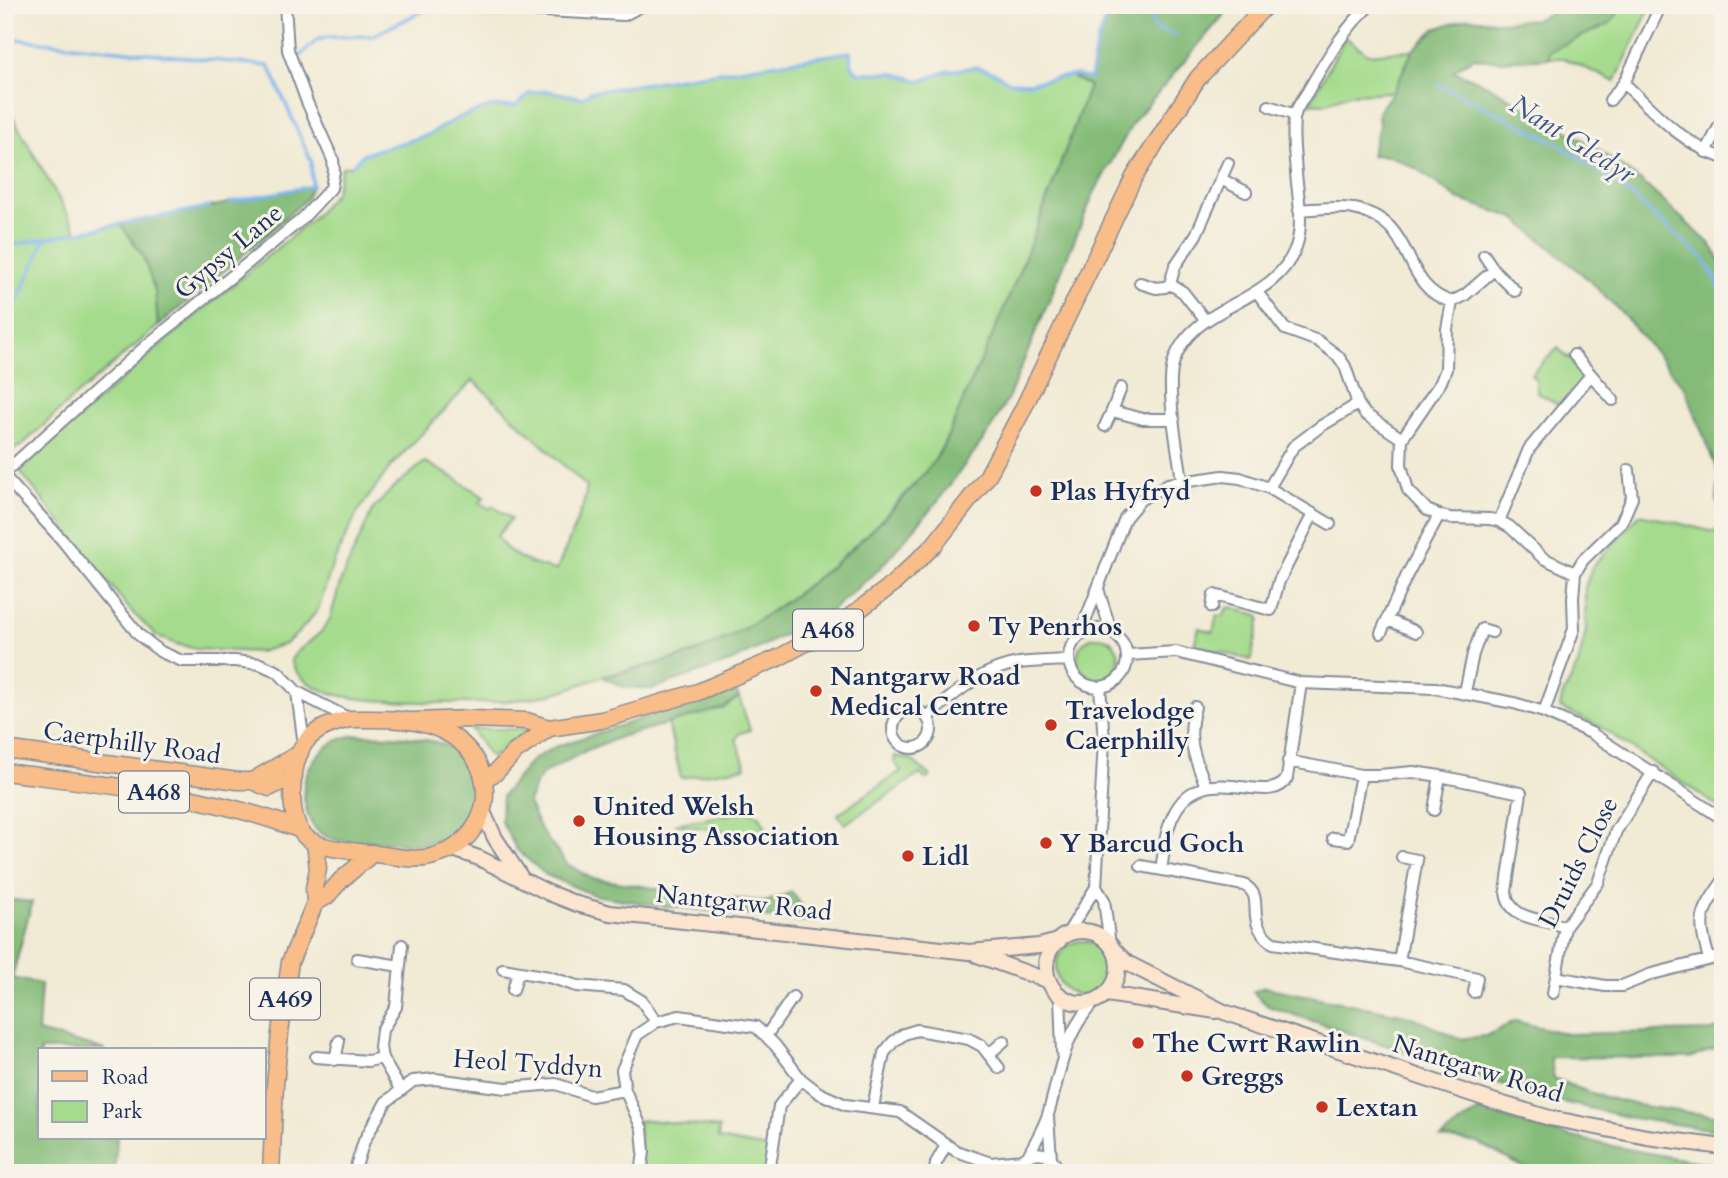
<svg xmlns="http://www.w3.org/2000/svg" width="1728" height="1178" viewBox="0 0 1728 1178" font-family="Cardo,serif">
	<rect width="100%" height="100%" fill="#f7f3e8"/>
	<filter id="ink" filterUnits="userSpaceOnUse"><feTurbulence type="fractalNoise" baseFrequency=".0143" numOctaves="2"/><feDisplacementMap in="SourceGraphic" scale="14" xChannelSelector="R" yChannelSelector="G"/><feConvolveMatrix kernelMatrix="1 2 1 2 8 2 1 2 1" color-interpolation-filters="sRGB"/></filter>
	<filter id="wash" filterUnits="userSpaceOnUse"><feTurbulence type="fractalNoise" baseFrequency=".00686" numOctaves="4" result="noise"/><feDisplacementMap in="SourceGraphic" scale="28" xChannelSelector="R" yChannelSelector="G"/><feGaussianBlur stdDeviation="1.57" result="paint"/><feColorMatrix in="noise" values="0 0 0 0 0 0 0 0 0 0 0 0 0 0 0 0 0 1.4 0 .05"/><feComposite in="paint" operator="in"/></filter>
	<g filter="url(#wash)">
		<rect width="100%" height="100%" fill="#f1ead4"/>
		<path fill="#a5db8c" stroke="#608575" stroke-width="2" d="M1624,5H1651L1615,82L1564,58H1549V51L1609,24Z
			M1345,37L1368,54L1413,50L1393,92L1349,94L1324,104L1310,103Z
			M850,52L852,66L858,73H892L921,81L949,71L976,67L995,73L1009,82L1030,83L1070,76L1089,86C1052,186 1017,288 971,384C959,408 948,440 933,462C926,472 916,482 907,492C855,551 781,614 710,646C677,661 639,666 605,676C587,681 569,690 551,694C506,704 464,704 420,702C384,701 303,703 291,660L296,653L321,632L330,619L341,580L373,509L394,487L425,462L453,477L484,497L480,503L490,509L493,506L511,519L497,536C507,556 536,567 557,570L583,506L587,487L473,380L391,466L357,513L332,566L318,610L299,632L285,644L259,652L197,649L176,644L157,636L131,611L20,471L152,352L312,219L335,193L342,167L353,165L363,154L426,136L458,118L491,107L516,106L530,93L547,91L583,98L590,92Z
			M5,103L78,233L121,225L143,256L155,291L158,326L71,400L21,446L6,453Z
			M1558,348L1568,358L1574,355L1590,376L1562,407L1537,392L1536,380L1531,374Z
			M1640,514L1714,532L1723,526V810L1599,726L1560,708L1562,697L1578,665L1586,631L1585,588L1592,567Z
			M1230,607L1258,615L1260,619L1251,660L1194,645L1199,628L1213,632L1217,615L1224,616L1226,609Z
			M1077 658a21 21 0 1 1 42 0a21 21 0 1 1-42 0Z
			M739,697L750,730L740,733L736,739L746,767L681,778L668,723L723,708Z
			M471,729H528L529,731L506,745L491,758Z
			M895,756L910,759L930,775V778L925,779L920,774L845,824L838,814L901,771L894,762Z
			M748,811L759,815L766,828L764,833L757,836L674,824Z
			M1056 968a27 27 0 1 1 54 0a27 27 0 1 1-54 0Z
			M648,1120L719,1128L718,1139L772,1149L769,1173H740L714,1169L712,1173H671L641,1169L638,1121Z"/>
		<path fill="#84bb78" stroke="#50756b" stroke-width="2" d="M1111,5H1232L1134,121L1094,193L1009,396L989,432L937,502L879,569L831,611L735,660L652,689L624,687L603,677C638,668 677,662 710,646C787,611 882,530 933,462C947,444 959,408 969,386C1016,289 1052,187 1089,86L1070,76L1090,79L1097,42Z
			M1572,5H1624L1609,24L1549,51V58L1501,61L1473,58L1453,71L1487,85L1595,147L1641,181L1710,244L1723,265V521L1717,500L1719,476L1685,388L1624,315L1588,279L1515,218L1458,199L1417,169L1390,156L1371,155L1379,126L1378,112L1393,92L1413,50L1435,29L1468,18L1501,22L1536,19Z
			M312,186L306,199L263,238L158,326L155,291L143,256L121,225Z
			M733,686L739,697L723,708L623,736L589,749L544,773L535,785L528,803L542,832L567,864L591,878L679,892L765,902L792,892L813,922L661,906L594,895L546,875L517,850L501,821L502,796L532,760L555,747L716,694Z
			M356,735C395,736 496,733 473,800C467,819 452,835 434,842C419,847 401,843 386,842C367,841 339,845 323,835C313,829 308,819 306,808C296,772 320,741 356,735Z
			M5,899L32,902L12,978L41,984L38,1032L105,1050H40V1138H117L114,1173H5Z
			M1264,987L1410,1016L1459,1039L1486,1036L1515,1021L1567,1034L1712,1031L1723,1027V1046L1690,1058L1550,1057L1554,1078C1605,1103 1666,1111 1723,1116V1131L1632,1118L1541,1097L1268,1006L1253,992Z
			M1481,1110C1532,1128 1584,1141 1637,1151C1666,1156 1694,1162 1723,1165V1173H1534L1478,1143L1441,1138L1460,1123Z"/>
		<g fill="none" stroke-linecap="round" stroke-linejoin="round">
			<path stroke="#7eb4ed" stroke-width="3.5" d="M1142,5L1148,9L1154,27L1177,36
				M5,38L269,66L311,161L312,186L230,202
				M300,56L317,40L328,37L372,36L429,8
				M1438,84L1555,142L1612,179L1703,258L1718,282L1723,306
				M353,165L363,154L426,136L458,118L491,107L516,106L530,93L547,91L583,98L590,92L850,52L852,66L858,73H892L921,81L949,71L976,67L995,73L1009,82L1030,83L1075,75L1090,79L1097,42L1111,5
				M6,246L209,207
				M5,326L38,256L44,240"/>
		</g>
	</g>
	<g filter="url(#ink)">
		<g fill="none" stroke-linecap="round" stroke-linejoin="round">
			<defs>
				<path id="minor" d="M483,5L525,10L624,15L643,5
					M1624,83C1654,112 1683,144 1723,158
					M1610,100L1624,83L1661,5
					M1269,106L1295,115
					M1706,152L1723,119
					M1221,179L1246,192
					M1299,210C1317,209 1336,206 1354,209C1419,221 1398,286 1452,302L1447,329L1446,369L1441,382L1402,439L1401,465L1408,490L1427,510L1439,515L1450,518L1490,519L1499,521L1510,527L1543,558L1575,573L1573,598L1574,629L1544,712
					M1484,255L1494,270
					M1140,283L1156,288L1165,287L1170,284L1175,266L1196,235L1228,163
					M1170,284L1183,292L1205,320
					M1257,292L1285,329L1318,341L1338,356L1345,366L1358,404L1365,414L1402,439
					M1452,302L1465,295L1494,270L1515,291
					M1574,355L1613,400
					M1121,388L1112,411L1143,419H1174
					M1105,426L1112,411
					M5,472L147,345L301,220L331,188L334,171L333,160L307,102L288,50L285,5
					M5,477L62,540L139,635L161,652L182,661H235L260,664L278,672L297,692L350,719
					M1182,480C1178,451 1166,391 1173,364C1190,302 1273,308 1296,247C1304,224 1298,196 1296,173C1295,157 1291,129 1295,114C1297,107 1304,98 1308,91C1326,60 1343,30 1370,5
					M1269,488L1293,447L1321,426L1358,404
					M1499,521L1529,449L1590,376
					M1575,573L1583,560L1621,523L1626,512L1632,498L1629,470
					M1098,589L1111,631
					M1212,607L1214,595L1271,610L1279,581L1313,514
					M1388,620L1416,632
					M1069 658a29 29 0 1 1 58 0a29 29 0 1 1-58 0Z
					M1381,633L1407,575L1439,515
					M1080,634L1125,518L1140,500L1168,484L1223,476L1240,478L1269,488L1330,524
					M1128,655L1176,652L1301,683L1435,688L1514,703L1544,712L1591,733L1723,819
					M297,692L304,745
					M1465,692L1473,654L1482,629L1492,632
					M1195,707C1186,740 1194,756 1206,786
					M893 729a19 19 0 1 1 38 0a19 19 0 1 1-38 0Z
					M927,717C954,694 984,667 1020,663C1036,661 1053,661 1069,660
					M1288,761L1361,775H1379L1413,772L1440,776
					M1434,810L1440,776L1521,793L1506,891C1508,921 1542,918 1565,927
					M1333,838L1348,840L1361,775
					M1141,866L1244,885C1268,898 1241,920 1273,943L1399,961L1477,978L1474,992
					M1161,869C1164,855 1164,839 1169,826C1194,749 1270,812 1287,778L1301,683
					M1096,887L1104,900L1110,945
					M1066,936L1096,887L1104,741L1100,687
					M357,959L400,966
					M1709,959C1698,919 1699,915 1723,881
					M1399,961L1417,860L1402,857
					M503,969L549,977L577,986L624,990L642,1001L656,1022
					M1556,977L1605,986H1622L1652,974L1723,956
					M513,990L518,972
					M1553,993L1565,927L1598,883L1616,831L1653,772
					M1060,995L1062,1051
					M766,1036L793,997
					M989,1054L1004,1041
					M316,1057L368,1061L382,1058
					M335,1060L339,1041
					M400,1089L382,1058L380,1047L382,1030L396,1007L402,945
					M873,1107L884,1053L893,1042L904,1034L917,1030L969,1039L982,1046L999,1068
					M1048,1117L1051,1158
					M1028,1156C1035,1142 1045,1126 1049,1111C1061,1070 1063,1035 1094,1002
					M354,1173L364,1141L386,1102L413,1081L435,1079L506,1088L556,1084L591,1096L625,1090
					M641,1173L644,1152L642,1129L625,1090L622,1070L637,1035L656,1022L679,1016L756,1027L775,1045L801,1079L819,1093L846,1105L900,1112L956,1151L991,1163
					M769,1173L779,1106L801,1079
					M935,1173L936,1163L946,1145
					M1009,1173L991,1163L1023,1160
					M1019,1173L1025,1158C1040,1148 1055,1155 1057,1173"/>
				<path id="secondary" d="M482,810L495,838L520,876
					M453,849L479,858L549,893L577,904L610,913L969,952L1039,946L1059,941
					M1046 967a36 36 0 1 1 72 0a36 36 0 1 1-72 0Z
					M1115,951L1127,963L1224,1012L1493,1101L1550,1118L1647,1137L1723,1147
					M977,955L1049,981
					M1107,994L1216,1011"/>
				<path id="primary" d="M350,719C382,719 416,717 445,732C493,756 500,817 454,848C448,852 440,854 434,856C417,862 393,856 376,854C357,851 324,850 308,839C285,822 290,765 304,744C314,729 333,723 350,719Z
					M412,721L471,719L527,721L549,728L602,720L698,692L778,658L839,625L893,584L934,545L987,477L1022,411L1134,177L1198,78L1266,5
					M5,749L238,781H252L269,788L294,776
					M5,772C106,785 203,793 299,829
					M484,779L495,773L515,752L549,728
					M252,781L300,753
					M315,903L327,896L341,880L373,853
					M271,1173L275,1085L280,1033L290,962L315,903L314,888L318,869L315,842"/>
			</defs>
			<use href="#minor" stroke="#868c99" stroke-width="14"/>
			<use href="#secondary" stroke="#868c99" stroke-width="18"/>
			<use href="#primary" stroke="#868c99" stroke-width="19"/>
			<use href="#minor" stroke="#fff" stroke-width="10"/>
			<use href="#secondary" stroke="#fce5cf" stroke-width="14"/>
			<use href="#primary" stroke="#f8bd88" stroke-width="16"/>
		</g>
	</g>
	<g fill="#c8321e" stroke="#f7f3e8" stroke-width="2.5">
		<circle cx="1036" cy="491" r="7"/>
		<circle cx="974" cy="626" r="7"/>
		<circle cx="816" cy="691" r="7"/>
		<circle cx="1051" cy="725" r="7"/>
		<circle cx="579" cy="821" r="7"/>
		<circle cx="1046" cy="843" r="7"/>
		<circle cx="908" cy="856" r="7"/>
		<circle cx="1138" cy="1043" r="7"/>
		<circle cx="1187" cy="1076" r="7"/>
		<circle cx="1322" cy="1107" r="7"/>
	</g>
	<g text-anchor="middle" stroke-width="6" stroke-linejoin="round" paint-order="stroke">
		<g fill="#f7f3e8" stroke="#5d6a87" stroke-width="2">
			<rect x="793" y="609.5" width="70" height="41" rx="5"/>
			<rect x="119" y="771.5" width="70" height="41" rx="5"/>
			<rect x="250" y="978.5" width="70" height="41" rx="5"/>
		</g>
		<g font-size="24" font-weight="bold" fill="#1b2f5e">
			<text x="828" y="638">A468</text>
			<text x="154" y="800">A468</text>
			<text x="285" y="1007">A469</text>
		</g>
		<g font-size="26" fill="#1b2f5e" stroke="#f7f3e8">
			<text transform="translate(228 251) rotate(-40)" y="9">Gypsy Lane</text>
			<text transform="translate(132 742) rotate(8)" y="9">Caerphilly Road</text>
			<text transform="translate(1578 862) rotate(-63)" y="9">Druids Close</text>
			<text transform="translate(744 902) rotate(6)" y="9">Nantgarw Road</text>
			<text transform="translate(528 1063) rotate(4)" y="9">Heol Tyddyn</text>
			<text transform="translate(1478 1068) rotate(17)" y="9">Nantgarw Road</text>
		</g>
		<g font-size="26" font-weight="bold" fill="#1b2f5e" stroke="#f7f3e8" text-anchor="start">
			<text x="1050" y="500">Plas Hyfryd</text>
			<text x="988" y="635">Ty Penrhos</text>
			<text x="830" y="685">Nantgarw Road<tspan x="830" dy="30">Medical Centre</tspan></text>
			<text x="1065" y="719">Travelodge<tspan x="1065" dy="30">Caerphilly</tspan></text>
			<text x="593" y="815">United Welsh<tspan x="593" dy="30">Housing Association</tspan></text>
			<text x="1060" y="852">Y Barcud Goch</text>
			<text x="922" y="865">Lidl</text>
			<text x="1152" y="1052">The Cwrt Rawlin</text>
			<text x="1201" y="1085">Greggs</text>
			<text x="1336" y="1116">Lextan</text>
		</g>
		<g font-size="28" font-style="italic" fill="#395789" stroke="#f7f3e8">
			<text transform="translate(1573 138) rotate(32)" y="10">Nant Gledyr</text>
		</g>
	</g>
	<rect width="1728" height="1178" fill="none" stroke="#f7f3e8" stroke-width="28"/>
	<rect x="38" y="1048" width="228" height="91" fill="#f7f3e8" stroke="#9fa5b1" stroke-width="2"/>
	<rect x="52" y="1071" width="35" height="10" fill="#f8bd88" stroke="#9fa5b1" stroke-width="2"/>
	<text x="102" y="1084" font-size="21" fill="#1b2f5e">Road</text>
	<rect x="52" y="1101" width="35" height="21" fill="#a5db8c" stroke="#9fa5b1" stroke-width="2"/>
	<text x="102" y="1118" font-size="21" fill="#1b2f5e">Park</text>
</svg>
